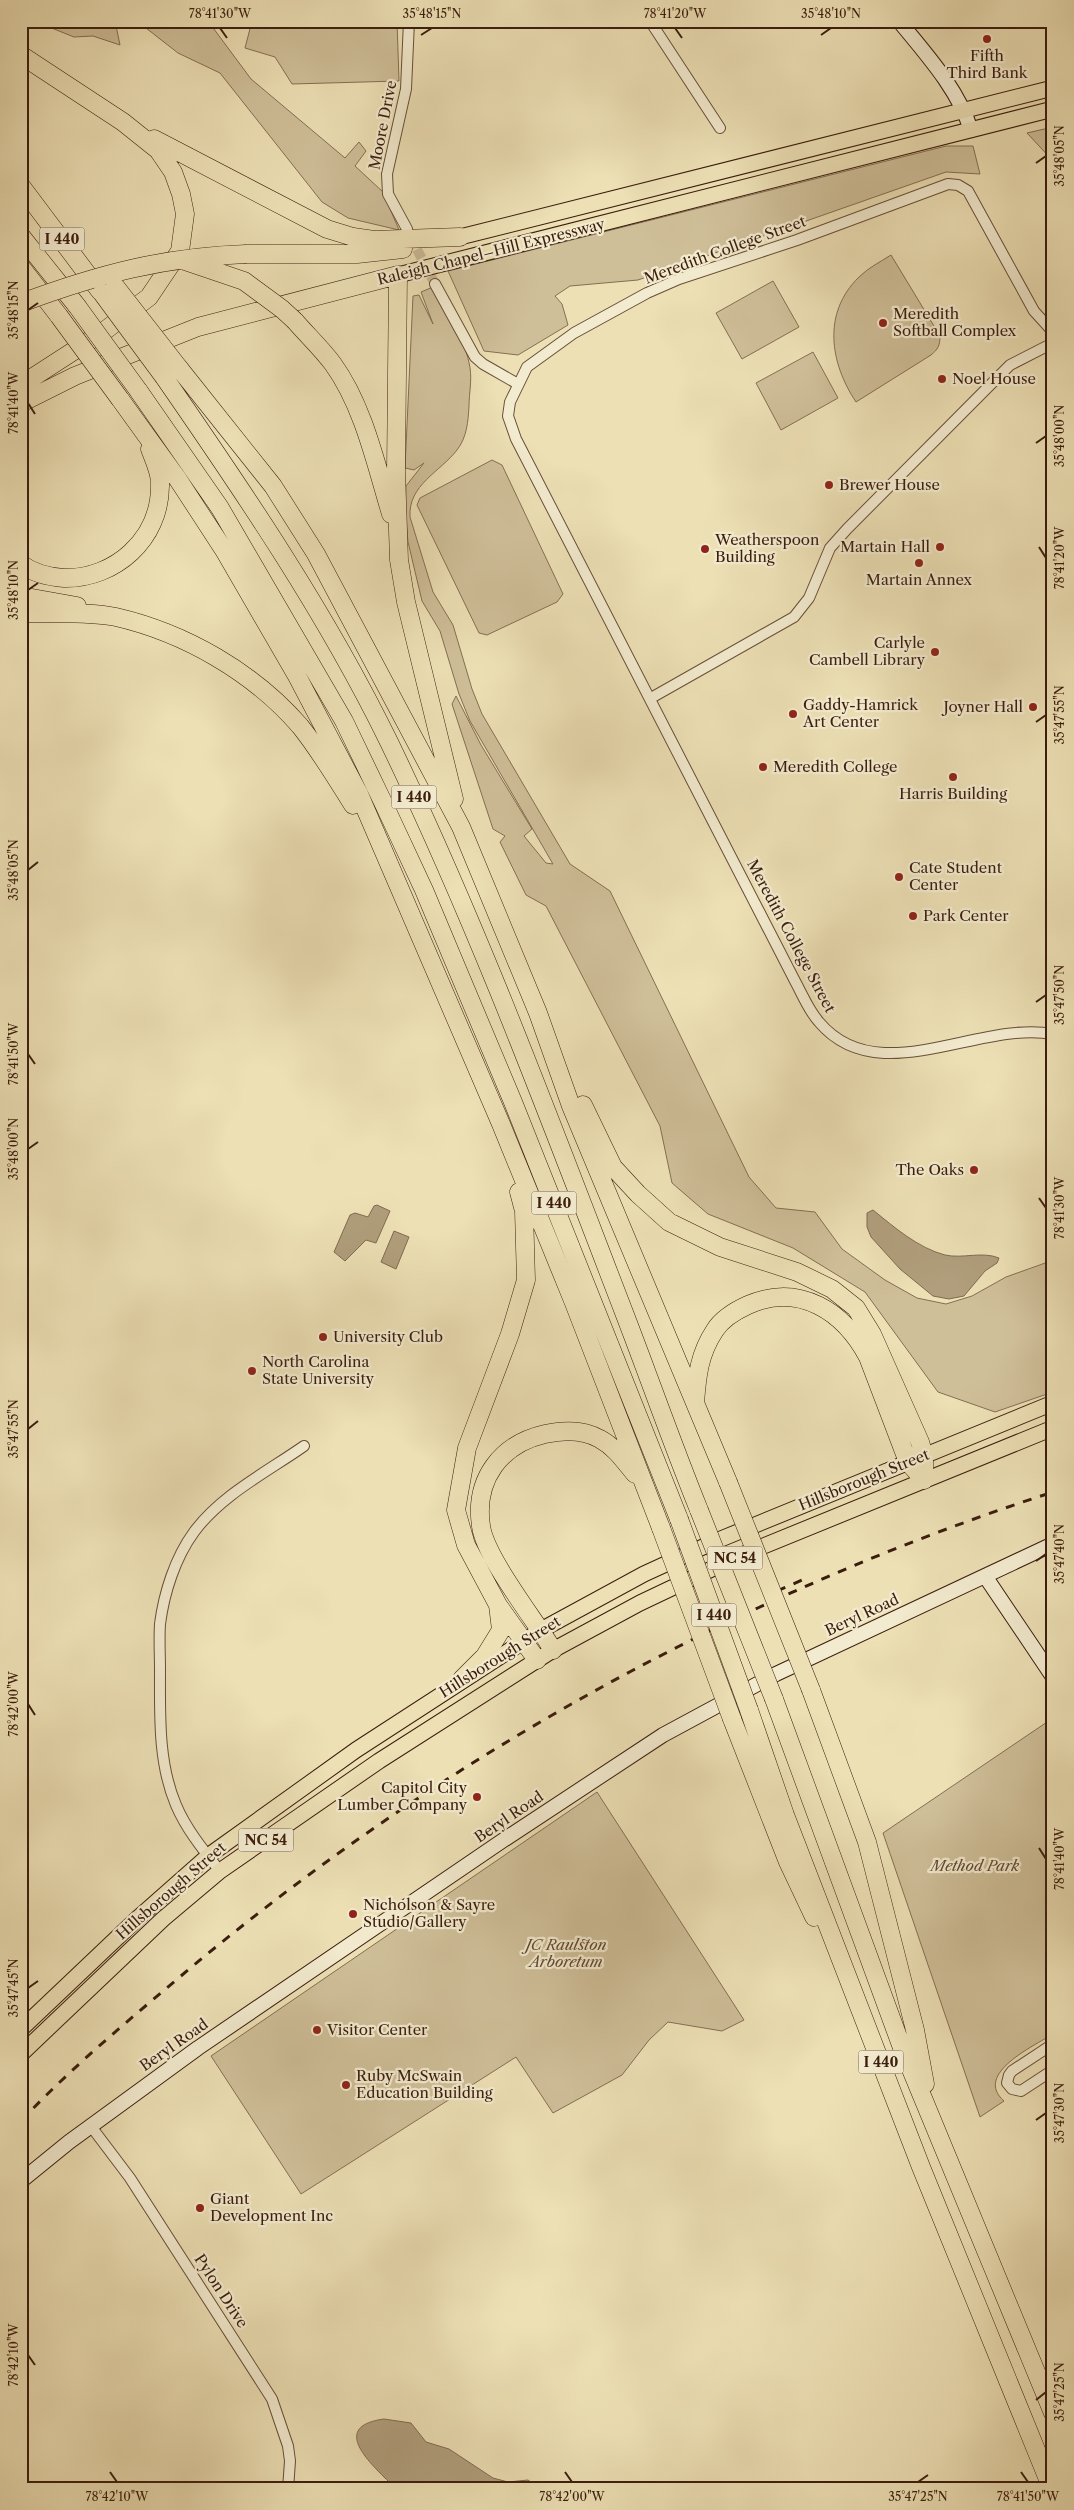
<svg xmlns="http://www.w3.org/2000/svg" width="1074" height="2510" viewBox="0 0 1074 2510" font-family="'Libre Caslon Text',serif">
	<rect width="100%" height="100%" fill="#ede0b5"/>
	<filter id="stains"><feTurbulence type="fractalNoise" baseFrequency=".004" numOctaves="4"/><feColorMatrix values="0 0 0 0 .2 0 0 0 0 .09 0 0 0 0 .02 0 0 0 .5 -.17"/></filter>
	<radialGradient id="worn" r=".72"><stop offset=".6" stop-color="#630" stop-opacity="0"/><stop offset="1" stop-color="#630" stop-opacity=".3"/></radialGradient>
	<path fill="#cfbf99" stroke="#856e54" d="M34,21H115L120,45L93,36L74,37Z
		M137,21H208L251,79L345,158L359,142L366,151L355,166L383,192L399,230L348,218L322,202L220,73L178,53Z
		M252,21H397L399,81L292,84L275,57L245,48Z
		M1053,127V161L1027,133Z
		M946,146H973L980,174L946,172L638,280L570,286L555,296L562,304L568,325L518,355L484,351L448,271Z
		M891,255L940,336C940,346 938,349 931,355L856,402C830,363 822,313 859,277C868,268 880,262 891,255Z
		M773,281L799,327L742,359L716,313Z
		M433,287C446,312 466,340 470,368C472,380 469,394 469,406C468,422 467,437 457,450C440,472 408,485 410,517L433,592L453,625L472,689L482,714L570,864L610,891L749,1177L776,1208L815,1212L842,1249L885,1280L917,1298L946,1304L972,1296L1006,1277L1048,1262L1053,1263V1392L995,1412L938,1392L865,1292L793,1248L708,1214L672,1183L660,1126L546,906L526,895L500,842L505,836L493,829L452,704L456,696L481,745L532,829L524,836L546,863L553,864L470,721L459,694L440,631L422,601L408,542L405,512L406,486L424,463L414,470L405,468L413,296L419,295L433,324L421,292Z
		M813,352L838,398L781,430L756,383Z
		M492,460L502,465L563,594L557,602L487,635L479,633L417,505L420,498Z
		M1053,1718V2034C1034,2046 973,2074 1004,2101L980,2117L883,1833Z
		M597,1792L744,2020L722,2031L668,2022L649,2040L622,2075L553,2113L516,2057L301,2194L211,2056Z"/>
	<path fill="#b09e7c" stroke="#816a50" d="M377,1205L390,1211L376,1243L366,1240L345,1261L334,1252L350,1215L355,1213L368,1217L374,1206Z
		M873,1210C894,1227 918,1248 945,1255C963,1259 982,1251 999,1258L997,1263L985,1271L964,1296L949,1299L933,1296L900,1269L871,1237L867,1227V1213Z
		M394,1231L409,1237L396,1269L381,1262Z
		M384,2419L411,2423L426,2442L449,2449L493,2478L508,2482L528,2480L540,2489H396C377,2469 325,2427 384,2419Z"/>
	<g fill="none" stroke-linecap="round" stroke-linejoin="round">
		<path stroke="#c9b994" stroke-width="10" stroke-dasharray="10 5" stroke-linecap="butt" d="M410,236L435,284"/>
		<defs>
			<path id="street" d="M650,21L720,128
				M407,229L388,194L387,174L406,89L409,21
				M435,284L475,357L483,364L518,384
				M1053,332L1034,311L968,191L958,185L948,184L797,240L679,279L647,293L574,333L527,367L510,402L508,416L516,439L796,983C803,996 809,1011 819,1022C878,1092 978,1020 1053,1034
				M651,698L794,617L809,598L830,548L847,529L1010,365L1053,343
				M220,1871C204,1851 186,1829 176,1805C158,1763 160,1714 160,1670C160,1655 159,1639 160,1624C164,1593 175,1558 194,1532C221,1495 267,1472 304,1446
				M1053,2044L1012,2071L1009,2075L1007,2083L1012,2089L1021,2091L1053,2070
				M90,2125L130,2178L272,2399L288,2446L290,2461L288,2489"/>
			<path id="secondary" d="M899,21C926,54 958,89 971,130
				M985,1576L1053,1677
				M21,2181L69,2142L198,2048L502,1841L663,1735L776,1674L1053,1544"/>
			<path id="primary" d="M460,237L1053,88
				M398,275L1053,109
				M21,2029L139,1917L208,1856L356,1750L541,1630L644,1574L716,1541L1053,1403
				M21,2054L163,1919L220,1871L379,1761L553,1650L640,1603L739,1556L1053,1428"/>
			<path id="highway" d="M21,55L123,122L158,150L173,172L181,194L185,214L180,251L149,297L103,332L21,385
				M154,139L327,229L353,237L374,240L460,237
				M21,186L100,291
				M21,236L77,306
				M246,254H357L403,249
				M21,267L59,316
				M295,321C307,335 322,349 333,364C364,407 376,465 391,514
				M179,368L273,486L316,554L461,827L538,1013L571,1106L728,1482
				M164,377C245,494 326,613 389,742C479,928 551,1123 625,1315C650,1380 673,1446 699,1510
				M138,390L220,508L344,721L382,800L424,890L513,1102L679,1519
				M120,399L177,478L224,550L297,676L359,794L501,1124L574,1303L661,1528
				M21,403L75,376L198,327L398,275L396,472L399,560L406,602L454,799
				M21,564C33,573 50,577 64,578C115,579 160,539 160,486C161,473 154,460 150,449
				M21,596L77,606
				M21,613C51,614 88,611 116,617C185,633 253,672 300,726C320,751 336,778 353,805
				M583,1105L613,1167L638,1194L669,1222L720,1247L797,1272L832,1289L856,1308L872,1334L920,1442L924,1456V1480
				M519,1192L524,1211L526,1280L510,1334L467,1448L456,1510L466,1545L498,1605L537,1660
				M695,1403C697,1376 699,1354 715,1330C722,1319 737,1310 748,1305C800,1282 844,1312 868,1357L908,1462L924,1480
				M553,1650C535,1620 485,1557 481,1526C474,1479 501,1444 545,1434C563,1430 583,1429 600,1439C615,1447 625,1462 635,1474
				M462,1679L485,1656L501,1630L498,1605
				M811,1690L867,1842L915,2030L925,2084
				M774,1699L901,2045L1053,2413
				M749,1710L785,1815L921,2167L1052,2489
				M732,1719L788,1862L814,1917"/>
		</defs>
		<use href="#street" stroke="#684e38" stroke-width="12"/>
		<use href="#secondary" stroke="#3b1d0e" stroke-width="16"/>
		<use href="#primary" stroke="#3b1d0e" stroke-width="17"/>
		<use href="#highway" stroke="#3b1d0e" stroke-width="19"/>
		<use href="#street" stroke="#f3ebcf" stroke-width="10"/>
		<use href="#secondary" stroke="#f3ebcf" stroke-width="14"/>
		<use href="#primary" stroke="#ede0b5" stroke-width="15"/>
		<use href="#highway" stroke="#ede0b5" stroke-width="18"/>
		<path stroke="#3b1d0e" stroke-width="3" stroke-dasharray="9 9" stroke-linecap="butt" d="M777,1591L809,1577
			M21,2121C69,2070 123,2025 175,1981C433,1762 732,1596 1053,1492"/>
		<defs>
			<path id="highway-bridge" d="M185,261L244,281L282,309L295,321
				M115,286L179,368
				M102,293L164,377
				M21,303C99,274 163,257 246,254
				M77,306L138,390
				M59,316L120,399
				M728,1482L811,1690
				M699,1510L774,1699
				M679,1519L749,1710
				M661,1528L732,1719"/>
		</defs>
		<use href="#highway-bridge" stroke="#3b1d0e" stroke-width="19" stroke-linecap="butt"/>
		<use href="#highway-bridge" stroke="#ede0b5" stroke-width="18"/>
	</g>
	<path fill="none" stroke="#3b1d0e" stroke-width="2" d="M220,28L227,38M675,28L682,38M421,35L432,28M821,35L831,28M1036,163L1046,156M28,310L38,303M28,403L35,414M1036,443L1046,436M1039,547L1046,558M28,590L38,583M1036,722L1046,715M28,870L38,862M1036,1002L1046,995M28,1054L35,1064M28,1149L38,1142M1039,1198L1046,1208M28,1429L38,1421M1036,1561L1046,1554M28,1704L35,1715M1039,1848L1046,1859M28,1988L38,1981M1036,2120L1046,2113M28,2355L35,2365M1036,2400L1046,2392M110,2472L117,2482M565,2472L572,2482M1021,2472L1028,2482M918,2482L928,2475"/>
	<g fill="#8f2418" stroke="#f3ebcf" stroke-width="2">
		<circle cx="987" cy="39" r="5"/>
		<circle cx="883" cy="323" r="5"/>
		<circle cx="942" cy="379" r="5"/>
		<circle cx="829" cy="485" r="5"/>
		<circle cx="940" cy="547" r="5"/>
		<circle cx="705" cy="549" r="5"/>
		<circle cx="919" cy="563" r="5"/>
		<circle cx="935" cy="652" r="5"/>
		<circle cx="1033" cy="707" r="5"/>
		<circle cx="793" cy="714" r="5"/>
		<circle cx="763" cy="767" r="5"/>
		<circle cx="953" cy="777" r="5"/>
		<circle cx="899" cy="877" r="5"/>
		<circle cx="913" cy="916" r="5"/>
		<circle cx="974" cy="1170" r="5"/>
		<circle cx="323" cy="1337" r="5"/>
		<circle cx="252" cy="1371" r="5"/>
		<circle cx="477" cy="1797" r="5"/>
		<circle cx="353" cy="1914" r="5"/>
		<circle cx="317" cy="2030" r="5"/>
		<circle cx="346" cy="2085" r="5"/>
		<circle cx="200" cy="2208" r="5"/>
	</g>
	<g text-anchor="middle" stroke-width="4.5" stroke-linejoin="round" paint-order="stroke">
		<g fill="#f3ebcf" stroke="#725b48" stroke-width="1">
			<rect x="39.5" y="227.5" width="45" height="23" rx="4"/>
			<rect x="391.5" y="785.5" width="45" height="23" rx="4"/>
			<rect x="531.5" y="1191.5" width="45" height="23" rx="4"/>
			<rect x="707.5" y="1546.5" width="55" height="23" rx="4"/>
			<rect x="691.5" y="1603.5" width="45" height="23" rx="4"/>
			<rect x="238.5" y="1828.5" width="55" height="23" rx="4"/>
			<rect x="858.5" y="2050.5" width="45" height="23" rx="4"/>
		</g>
		<g font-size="14" font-weight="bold" fill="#3b1d0e">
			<text x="62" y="244">I 440</text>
			<text x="414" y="802">I 440</text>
			<text x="554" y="1208">I 440</text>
			<text x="735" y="1563">NC 54</text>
			<text x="714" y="1620">I 440</text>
			<text x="266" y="1845">NC 54</text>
			<text x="881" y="2067">I 440</text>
		</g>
		<g font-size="15" fill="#3b1d0e" stroke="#f3ebcf" text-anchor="start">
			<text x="987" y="61" text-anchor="middle">Fifth<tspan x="987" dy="17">Third Bank</tspan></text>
			<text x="893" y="319">Meredith<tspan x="893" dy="17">Softball Complex</tspan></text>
			<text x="952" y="384">Noel House</text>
			<text x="839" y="490">Brewer House</text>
			<text x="715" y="545">Weatherspoon<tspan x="715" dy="17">Building</tspan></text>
			<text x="930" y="552" text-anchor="end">Martain Hall</text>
			<text x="919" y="585" text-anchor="middle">Martain Annex</text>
			<text x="925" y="648" text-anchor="end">Carlyle<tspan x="925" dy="17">Cambell Library</tspan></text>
			<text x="803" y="710">Gaddy-Hamrick<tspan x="803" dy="17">Art Center</tspan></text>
			<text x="1023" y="712" text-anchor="end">Joyner Hall</text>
			<text x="773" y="772">Meredith College</text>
			<text x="953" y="799" text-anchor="middle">Harris Building</text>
			<text x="909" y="873">Cate Student<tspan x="909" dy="17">Center</tspan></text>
			<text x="923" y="921">Park Center</text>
			<text x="964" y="1175" text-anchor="end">The Oaks</text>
			<text x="333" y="1342">University Club</text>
			<text x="262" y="1367">North Carolina<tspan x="262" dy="17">State University</tspan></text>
			<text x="467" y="1793" text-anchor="end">Capitol City<tspan x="467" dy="17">Lumber Company</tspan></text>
			<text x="363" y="1910">Nicholson &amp; Sayre<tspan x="363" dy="17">Studio/Gallery</tspan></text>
			<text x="327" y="2035">Visitor Center</text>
			<text x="356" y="2081">Ruby McSwain<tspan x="356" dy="17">Education Building</tspan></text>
			<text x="210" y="2204">Giant<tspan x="210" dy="17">Development Inc</tspan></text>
		</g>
		<g font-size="15" fill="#3b1d0e" stroke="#f3ebcf">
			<text transform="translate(383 125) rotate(-79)" y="5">Moore Drive</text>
			<text transform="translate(725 250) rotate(-20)" y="5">Meredith College Street</text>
			<text transform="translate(491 252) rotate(-14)" y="5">Raleigh Chapel–Hill Expressway</text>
			<text transform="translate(791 936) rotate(62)" y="5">Meredith College Street</text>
			<text transform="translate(864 1480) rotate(-22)" y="5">Hillsborough Street</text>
			<text transform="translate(862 1615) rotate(-25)" y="5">Beryl Road</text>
			<text transform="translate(500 1657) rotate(-32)" y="5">Hillsborough Street</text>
			<text transform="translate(509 1817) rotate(-34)" y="5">Beryl Road</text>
			<text transform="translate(171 1891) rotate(-41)" y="5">Hillsborough Street</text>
			<text transform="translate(174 2045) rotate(-35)" y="5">Beryl Road</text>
			<text transform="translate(221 2291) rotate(57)" y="5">Pylon Drive</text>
		</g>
		<g font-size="15" font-style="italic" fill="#604631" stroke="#f3ebcf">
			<text x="975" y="1871">Method Park</text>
			<text x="566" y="1950">JC Raulston<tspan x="566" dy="17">Arboretum</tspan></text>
		</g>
	</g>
	<rect width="1074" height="2510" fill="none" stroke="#ede0b5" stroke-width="55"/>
	<rect x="28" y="28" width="1018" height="2454" fill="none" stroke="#3b1d0e" stroke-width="2"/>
	<g font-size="12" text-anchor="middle" fill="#3b1d0e">
		<text x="220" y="18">78°41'30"W</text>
		<text x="432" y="18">35°48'15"N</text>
		<text x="675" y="18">78°41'20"W</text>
		<text x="831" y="18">35°48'10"N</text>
		<text transform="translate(1060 156) rotate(-90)" y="4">35°48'05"N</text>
		<text transform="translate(14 310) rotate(-90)" y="4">35°48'15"N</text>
		<text transform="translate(14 403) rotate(-90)" y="4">78°41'40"W</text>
		<text transform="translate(1060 436) rotate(-90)" y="4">35°48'00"N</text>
		<text transform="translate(1060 558) rotate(-90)" y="4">78°41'20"W</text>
		<text transform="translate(14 590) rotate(-90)" y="4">35°48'10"N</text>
		<text transform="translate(1060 715) rotate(-90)" y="4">35°47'55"N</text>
		<text transform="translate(14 870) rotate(-90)" y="4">35°48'05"N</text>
		<text transform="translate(1060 995) rotate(-90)" y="4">35°47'50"N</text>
		<text transform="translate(14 1054) rotate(-90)" y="4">78°41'50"W</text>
		<text transform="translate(14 1149) rotate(-90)" y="4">35°48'00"N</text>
		<text transform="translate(1060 1208) rotate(-90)" y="4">78°41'30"W</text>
		<text transform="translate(14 1429) rotate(-90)" y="4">35°47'55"N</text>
		<text transform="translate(1060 1554) rotate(-90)" y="4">35°47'40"N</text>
		<text transform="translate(14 1704) rotate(-90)" y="4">78°42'00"W</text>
		<text transform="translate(1060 1859) rotate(-90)" y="4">78°41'40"W</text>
		<text transform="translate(14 1988) rotate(-90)" y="4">35°47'45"N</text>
		<text transform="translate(1060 2113) rotate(-90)" y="4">35°47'30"N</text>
		<text transform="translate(14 2355) rotate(-90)" y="4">78°42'10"W</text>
		<text transform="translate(1060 2392) rotate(-90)" y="4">35°47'25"N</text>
		<text x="117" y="2501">78°42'10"W</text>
		<text x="572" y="2501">78°42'00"W</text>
		<text x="918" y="2501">35°47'25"N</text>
		<text x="1028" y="2501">78°41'50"W</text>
	</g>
	<rect width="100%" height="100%" filter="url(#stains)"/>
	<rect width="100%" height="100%" fill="url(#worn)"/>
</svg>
